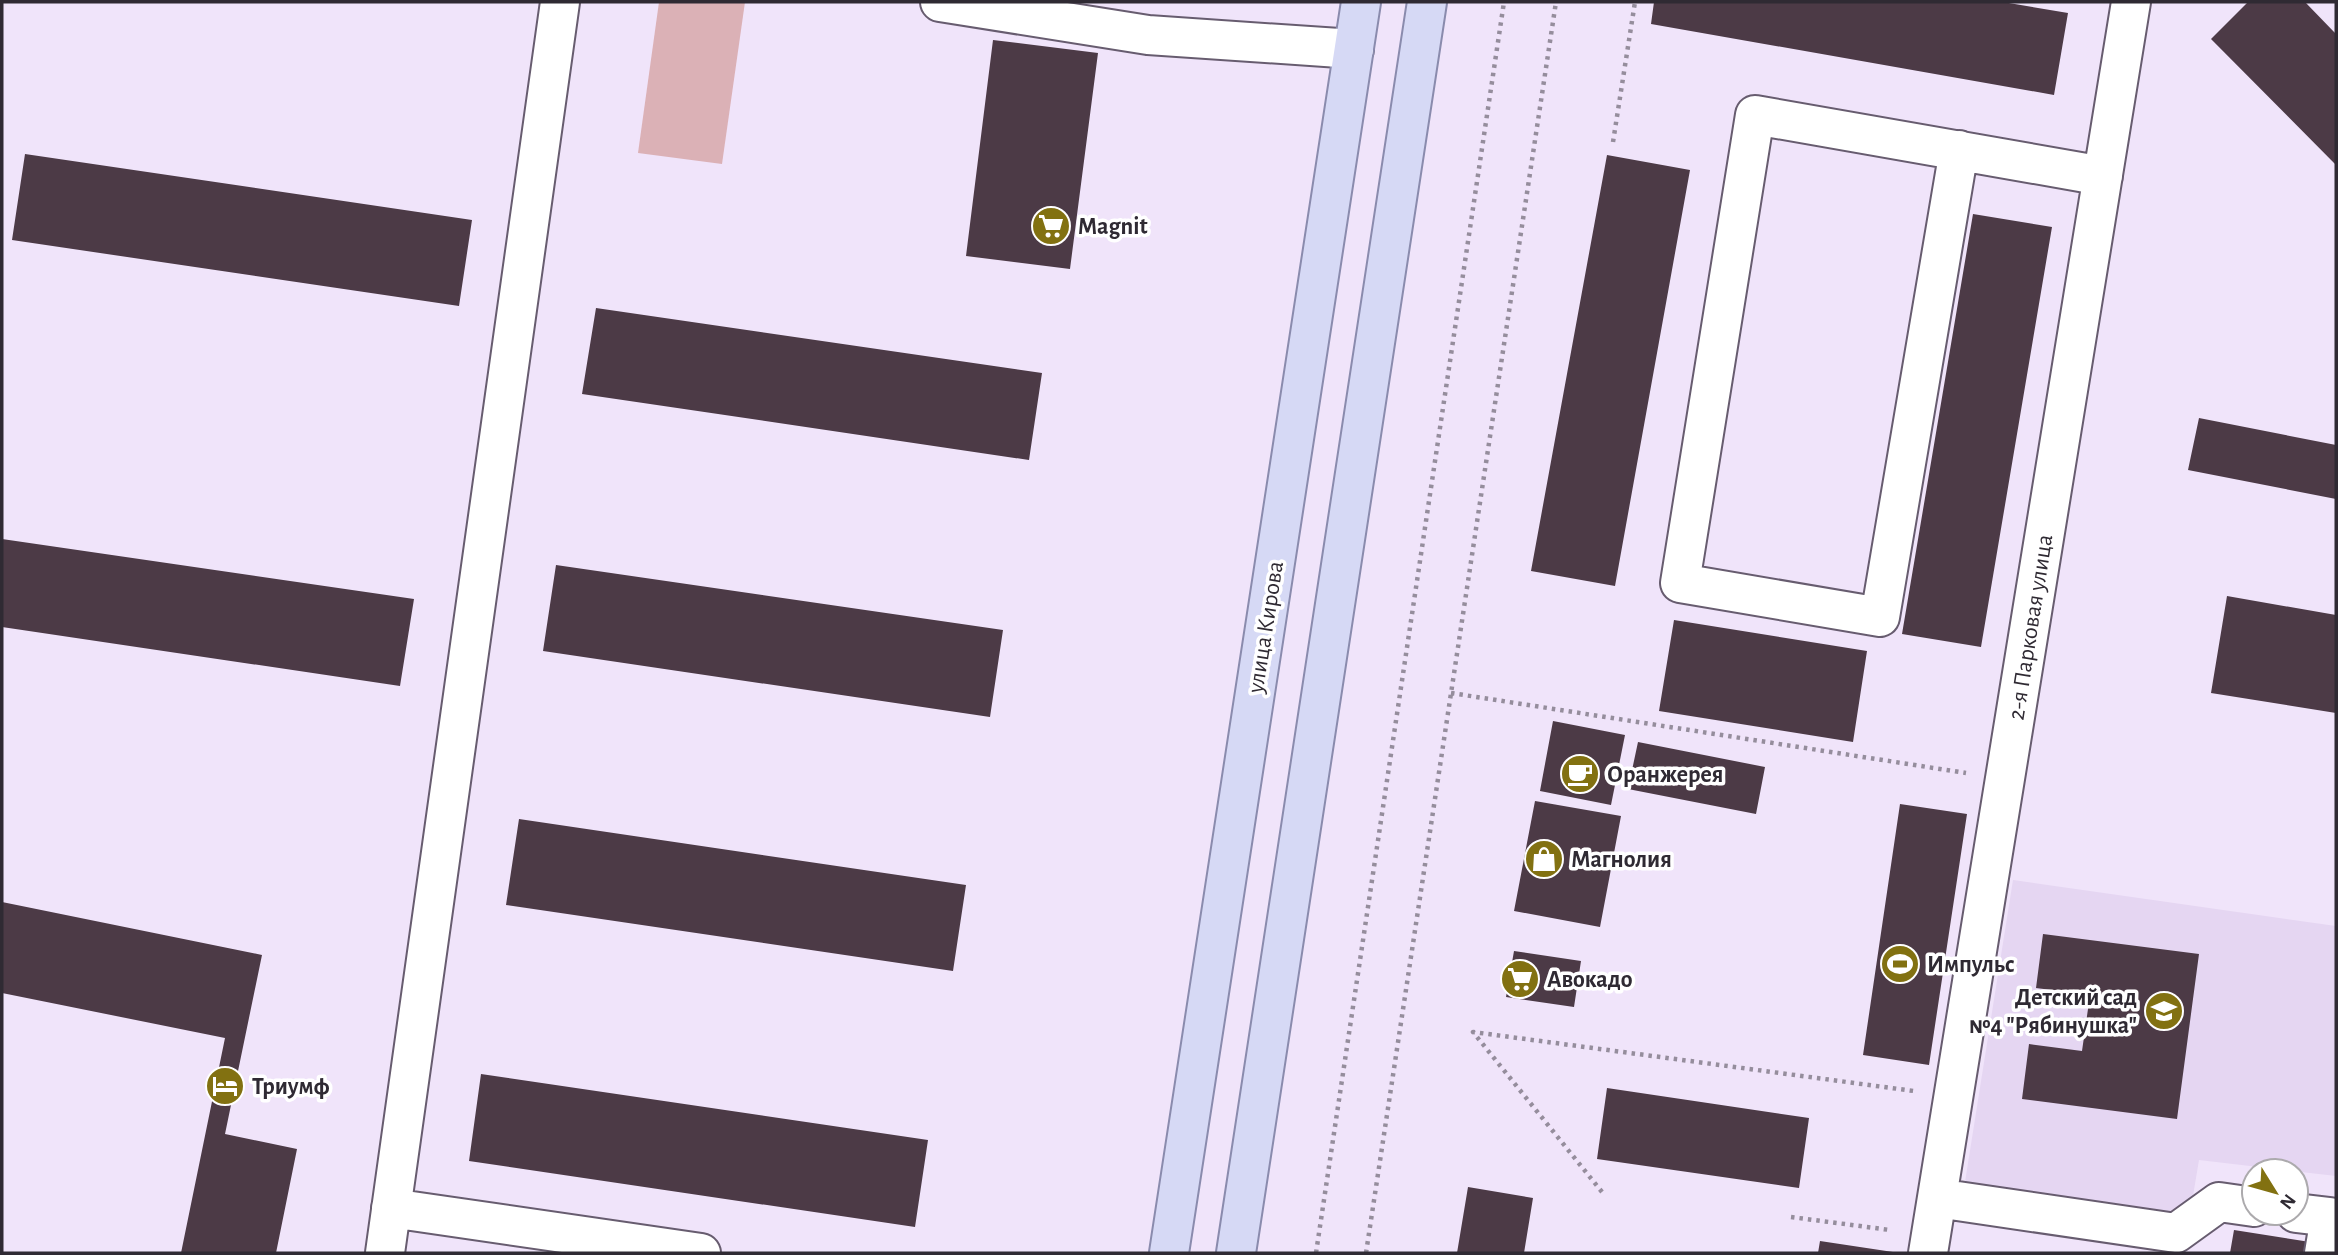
<svg xmlns="http://www.w3.org/2000/svg" width="2338" height="1255" viewBox="0 0 2338 1255" font-family="'Alegreya Sans',sans-serif">
	<rect width="100%" height="100%" fill="#f0e4fa"/>
	<path fill="#e5d6f2" d="M2013,880L2336,926V1176L2199,1160L2190,1214L1965,1182Z"/>
	<path fill="#dbb1b6" d="M659,2H745L722,164L638,153Z"/>
	<path fill="#4c3a46" d="M1654,2H2003L2068,13L2054,95L1651,24Z
		M2248,2H2305L2336,34V165L2211,39Z
		M993,40L1098,53L1070,269L966,256Z
		M25,154L472,220L459,306L12,240Z
		M1607,155L1690,170L1615,586L1531,571Z
		M1973,214L2052,227L1981,647L1902,634Z
		M596,308L1042,373L1029,460L582,394Z
		M2199,418L2336,445V499L2188,470Z
		M2,539L414,599L400,686L2,627Z
		M556,565L1003,630L990,717L543,651Z
		M2227,596L2336,615V713L2211,693Z
		M1674,620L1867,651L1853,742L1659,711Z
		M1553,721L1625,735L1611,805L1540,791Z
		M1638,742L1765,767L1756,814L1628,789Z
		M1535,801L1621,816L1600,927L1514,911Z
		M1900,804L1967,814L1929,1065L1863,1055Z
		M519,819L966,885L953,971L506,905Z
		M2,902L262,955L225,1134L297,1149L276,1253H181L225,1038L2,993Z
		M2043,934L2199,954L2177,1119L2022,1099L2029,1044L2082,1051L2090,995L2036,988Z
		M1514,951L1581,961L1574,1007L1506,997Z
		M481,1074L928,1140L915,1227L469,1161Z
		M1607,1088L1809,1118L1799,1188L1597,1159Z
		M1468,1187L1533,1198L1524,1253H1457Z
		M2234,1230L2310,1242L2309,1253H2230Z
		M1820,1241L1893,1252V1253H1818Z"/>
	<g fill="none" stroke-linecap="round" stroke-linejoin="round">
		<defs>
			<path id="minor" d="M940,2L1148,35L1354,49
				M1959,150L1880,617L1680,583L1755,115L2103,176
				M1937,1198L2176,1233L2219,1202L2254,1207
				M391,1208L701,1253
				M2296,1213L2330,1217L2324,1253
				M385,1253L560,2
				M1928,1253L2131,2"/>
			<path id="major" d="M1169,1253L1361,2
				M1236,1253L1427,2"/>
		</defs>
		<use href="#minor" stroke="#675c6f" stroke-width="42"/>
		<use href="#major" stroke="#8a8bad" stroke-width="42"/>
		<path stroke="#958d9c" stroke-width="4.5" stroke-dasharray="3.5 5" stroke-linecap="butt" d="M1613,142L1635,2
			M1451,693L1966,773
			M1602,1192L1473,1032L1914,1091
			M1791,1217L1890,1230
			M1316,1253L1504,2
			M1366,1253L1556,2"/>
		<use href="#minor" stroke="#fff" stroke-width="38"/>
		<use href="#major" stroke="#d6d9f5" stroke-width="38"/>
	</g>
	<defs>
		<symbol id="supermarket-disc" viewBox="-11 -11 22 22"><circle r="9.5" fill="#827111" stroke="#fff"/><path d="M-6-5.5h2.5l.6 2H6L4.5 2H-2.5L-4.4-4H-6ZM-1.5 3.2a1.3 1.3 0 1 0 .1 0ZM3 3.2a1.3 1.3 0 1 0 .1 0Z" fill="#fff"/></symbol>
		<symbol id="cafe-disc" viewBox="-11 -11 22 22"><circle r="9.5" fill="#827111" stroke="#fff"/><path d="M-5.5-4.5H6V0H3Q3 3.5 0 3.5H-2.5Q-5.5 3.5-5.5 0ZM3-3.2v2h1.7v-2ZM-6 4.5H4V6H-6Z" fill="#fff"/></symbol>
		<symbol id="shop-disc" viewBox="-11 -11 22 22"><circle r="9.5" fill="#827111" stroke="#fff"/><path d="M-5-2.5h2.3a2.7 3.5 0 0 1 5.4 0H5L5.5 6h-11ZM-1.5-2.5h3a1.5 2.3 0 0 0-3 0Z" fill="#fff"/></symbol>
		<symbol id="stadium-disc" viewBox="-11 -11 22 22"><circle r="9.5" fill="#827111" stroke="#fff"/><path d="M0-5a6.5 5 0 1 0 0 10a6.5 5 0 1 0 0-10ZM-3.5-1.8h7v3.6h-7Z" fill="#fff"/></symbol>
		<symbol id="school-disc" viewBox="-11 -11 22 22"><circle r="9.5" fill="#827111" stroke="#fff"/><path d="M0-5L7-2L0 1L-7-2ZM-4 1L0 2.5L4 1V4Q0 6-4 4Z" fill="#fff"/></symbol>
		<symbol id="hotel-disc" viewBox="-11 -11 22 22"><circle r="9.5" fill="#827111" stroke="#fff"/><path d="M-6-4.5h1.5V1H6V5H4.5V3h-9V5H-6ZM-4 0a1.8 1.8 0 1 1 3.6 0ZM.5 0V-2.5h3Q6-2.5 6 0Z" fill="#fff"/></symbol>
	</defs>
	<g fill-rule="evenodd">
		<use href="#supermarket-disc" x="1029" y="204" width="44" height="44"/>
		<use href="#cafe-disc" x="1558" y="752" width="44" height="44"/>
		<use href="#shop-disc" x="1522" y="837" width="44" height="44"/>
		<use href="#stadium-disc" x="1878" y="942" width="44" height="44"/>
		<use href="#supermarket-disc" x="1498" y="957" width="44" height="44"/>
		<use href="#school-disc" x="2142" y="989" width="44" height="44"/>
		<use href="#hotel-disc" x="203" y="1064" width="44" height="44"/>
	</g>
	<g text-anchor="middle" stroke-width="7" stroke-linejoin="round" paint-order="stroke">
		<g font-size="24" font-weight="bold" fill="#2f2a33" stroke="#fff" text-anchor="start">
			<text x="1078" y="234">Magnit</text>
			<text x="1607" y="782">Оранжерея</text>
			<text x="1571" y="867">Магнолия</text>
			<text x="1927" y="972">Импульс</text>
			<text x="1547" y="987">Авокадо</text>
			<text x="2137" y="1005" text-anchor="end">Детский сад<tspan x="2137" dy="28">№4 "Рябинушка"</tspan></text>
			<text x="252" y="1094">Триумф</text>
		</g>
		<g font-size="24" fill="#2f2a33" stroke="#fff">
			<text transform="translate(1265 627) rotate(-81)" y="8">улица Кирова</text>
			<text transform="translate(2030 627) rotate(-81)" y="8">2-я Парковая улица</text>
		</g>
	</g>
	<rect width="2338" height="1255" fill="none" stroke="#2f2a33" stroke-width="7"/>
	<g transform="translate(2275 1192) rotate(127)"><circle r="33" fill="#ffffff" stroke="#acaaad" stroke-width="2"/>
	<path d="M0-5L12 26L0 18L-12 26Z" fill="#827111"/>
	<text y="-10" font-size="19" font-weight="bold" text-anchor="middle" fill="#2f2a33">N</text>
	</g>
</svg>
